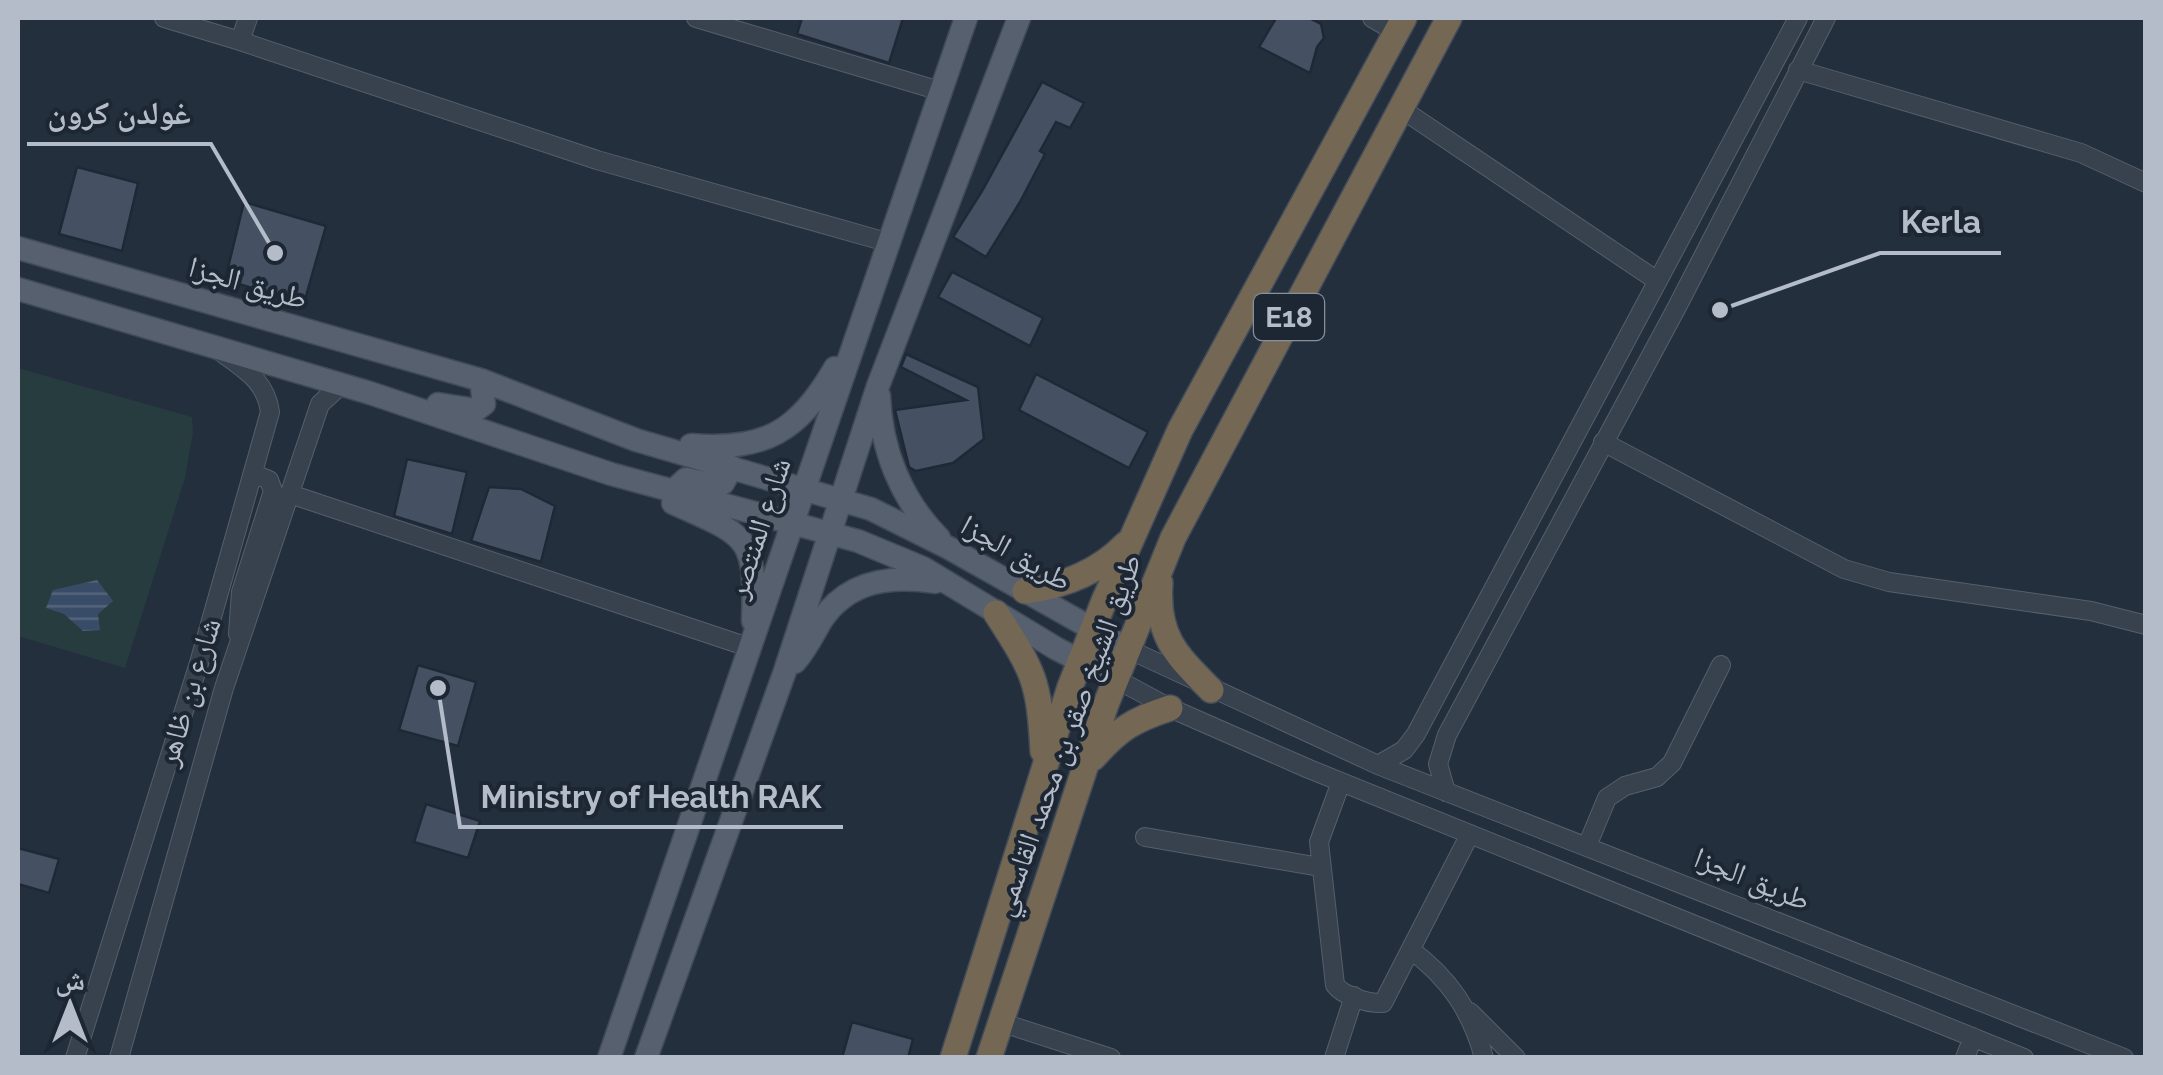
<svg xmlns="http://www.w3.org/2000/svg" width="2163" height="1075" viewBox="0 0 2163 1075" font-family="Raleway,'Noto Naskh Arabic',sans-serif">
	<defs>
		<pattern id="water-rules" width="6" height="5" patternUnits="userSpaceOnUse" patternTransform="scale(2.5)"><rect width="6" height="5" fill="#394c67"/><path d="M0 2.5h6" fill="none" stroke="#53647b"/></pattern>
	</defs>
	<rect width="100%" height="100%" fill="#242f3e"/>
	<path fill="#263c3f" d="M18,368L192,417L193,432L185,478L125,668L18,636Z"/>
	<path fill="url(#water-rules)" d="M97,580L113,601L98,614L100,630L83,631L64,614L46,608L53,590Z"/>
	<path fill="#455162" stroke="#1f2835" stroke-width="2.5" d="M802,18H903L889,63L797,34Z
		M1276,18H1309L1321,24L1324,38L1317,47L1310,73L1259,47Z
		M1042,82L1084,103L1070,128L1056,122L1040,151L1045,154L1020,202L986,257L953,237L982,191Z
		M77,167L138,183L122,251L59,234Z
		M244,202L326,226L304,303L225,280Z
		M952,272L1043,318L1030,346L938,297Z
		M906,354L978,387L984,439L953,463L916,471L909,467L895,410L966,400L901,367Z
		M1036,374L1148,432L1129,468L1019,410Z
		M407,459L467,472L452,534L394,516Z
		M489,487L521,489L555,506L541,562L471,541Z
		M418,665L476,682L458,746L399,730Z
		M426,804L480,821L468,858L414,842Z
		M18,848L59,859L49,893L18,884Z
		M852,1022L913,1039L908,1058H842Z"/>
	<g fill="none" stroke-linecap="round" stroke-linejoin="round">
		<defs>
			<path id="minor" d="M164,18L240,41L248,18
				M696,18L940,91
				M1372,18L1396,32
				M240,41L597,160L890,243
				M1798,70L2081,153L2146,183
				M1400,108L1656,280
				M1603,442L1844,569L1889,582L2091,611L2146,625
				M290,494L751,648
				M238,634L241,592L273,491L269,480L254,474
				M1128,649L1378,765L2124,1058
				M1116,679L1170,708L1309,769L2024,1058
				M1378,765L1404,750L1416,734L1798,18
				M1341,782L1319,842L1335,985C1343,996 1369,1004 1383,1003L1470,834
				M1446,792L1438,764L1447,735L1677,307L1826,18
				M1145,837L1320,867
				M1587,846L1607,798L1625,786L1657,777L1672,763L1721,665
				M1411,950C1449,978 1472,1012 1484,1058
				M1470,1012L1516,1058
				M1000,1022L1111,1058
				M75,1058L199,663L270,412C266,381 245,370 221,352
				M119,1058L224,688L320,404L342,384
				M1334,1058L1354,996
				M1965,1058L1973,1037"/>
			<path id="major" d="M18,248L481,380L636,440L871,509L949,548L1128,649
				M18,289L370,393L611,474L858,541L923,568L1057,649L1116,679
				M879,396C881,449 901,500 939,538
				M438,404L476,410L484,404L481,380
				M691,445C765,451 798,432 835,368
				M673,491L686,479L715,485L723,483L732,467
				M673,503C748,537 756,534 753,621
				M795,662C806,649 813,635 821,621C848,580 891,575 935,582
				M609,1058L966,18
				M646,1058L785,671L878,386L1019,18"/>
			<path id="highway" d="M1160,583C1156,636 1176,655 1211,690
				M1025,591C1063,586 1099,572 1126,544
				M996,613C1034,672 1039,680 1043,751
				M1093,758C1119,729 1133,720 1170,708
				M953,1058L1070,687L1104,601L1180,430L1404,18
				M989,1058L1106,704L1173,538L1449,18"/>
		</defs>
		<use href="#minor" stroke="#565f6c" stroke-width="20"/>
		<use href="#major" stroke="#414a57" stroke-width="25"/>
		<use href="#highway" stroke="#434c59" stroke-width="28"/>
		<use href="#minor" stroke="#38414e" stroke-width="18"/>
		<use href="#major" stroke="#56606e" stroke-width="22"/>
		<use href="#highway" stroke="#746855" stroke-width="25"/>
	</g>
	<g text-anchor="middle" stroke-width="8" stroke-linejoin="round" paint-order="stroke">
		<rect fill="#1d2633" stroke="#878f9c" stroke-width="2.5" x="1254" y="294" width="70" height="46" rx="8"/>
		<g font-size="28" font-weight="bold" fill="#b4bcc9">
			<text x="1289" y="327">E18</text>
		</g>
		<g font-size="30" fill="#b4bcc9" stroke="#1d2633">
			<text transform="translate(248 283) rotate(16)" y="10">طريق الجزا</text>
			<text transform="translate(759 528) rotate(-72)" y="10">شارع المنتصر</text>
			<text transform="translate(1016 553) rotate(30)" y="10">طريق الجزا</text>
			<text transform="translate(189 692) rotate(-73)" y="10">شارع بن ظاهر</text>
			<text transform="translate(1067 735) rotate(-70)" y="10">طريق الشيخ صقر بن محمد القاسمي</text>
			<text transform="translate(1752 879) rotate(22)" y="10">طريق الجزا</text>
		</g>
	</g>
	<path fill="none" stroke="#b4bcc9" stroke-width="4" d="M275 253L211 144H27M1720 310L1880 253H2001M438 688L460 827H843"/>
	<g fill="#b4bcc9" stroke="#1d2633" stroke-width="4">
		<circle cx="275" cy="253" r="10"/>
		<circle cx="1720" cy="310" r="10"/>
		<circle cx="438" cy="688" r="10"/>
	</g>
	<g font-size="32" text-anchor="middle" font-weight="bold" fill="#b4bcc9" stroke="#1d2633" stroke-width="8" stroke-linejoin="round" paint-order="stroke">
		<text x="119" y="124">غولدن كرون</text>
		<text x="1941" y="233">Kerla</text>
		<text x="651" y="808">Ministry of Health RAK</text>
	</g>
	<rect width="2163" height="1075" fill="none" stroke="#b4bcc9" stroke-width="40"/>
	<g transform="translate(70 1005)" stroke="#1d2633" stroke-width="8" paint-order="stroke">
	<path d="M0-8L18 38L0 25L-18 38Z" fill="#b4bcc9"/>
	<text y="-15" font-size="28" font-weight="bold" text-anchor="middle" fill="#b4bcc9">ش</text>
	</g>
</svg>
